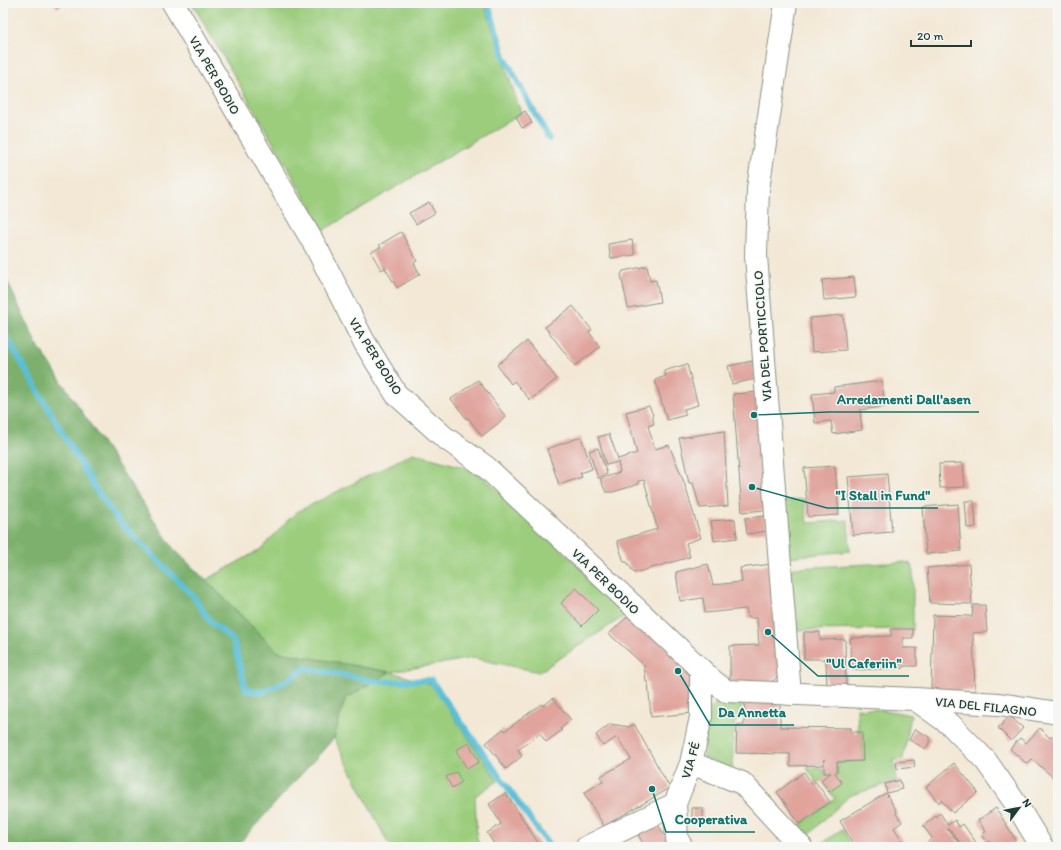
<svg xmlns="http://www.w3.org/2000/svg" width="1061" height="850" viewBox="0 0 1061 850" font-family="Itim,sans-serif">
	<rect width="100%" height="100%" fill="#f6f6f2"/>
	<filter id="ink" filterUnits="userSpaceOnUse"><feTurbulence type="fractalNoise" baseFrequency=".025" numOctaves="2"/><feDisplacementMap in="SourceGraphic" scale="8" xChannelSelector="R" yChannelSelector="G"/><feConvolveMatrix kernelMatrix="1 2 1 2 8 2 1 2 1" color-interpolation-filters="sRGB"/></filter>
	<filter id="wash" filterUnits="userSpaceOnUse"><feTurbulence type="fractalNoise" baseFrequency=".012" numOctaves="4" result="noise"/><feDisplacementMap in="SourceGraphic" scale="16" xChannelSelector="R" yChannelSelector="G"/><feGaussianBlur stdDeviation="0.9" result="paint"/><feColorMatrix in="noise" values="0 0 0 0 0 0 0 0 0 0 0 0 0 0 0 0 0 1.4 0 .05"/><feComposite in="paint" operator="in"/></filter>
	<g filter="url(#wash)">
		<rect width="100%" height="100%" fill="#f3e8d5"/>
		<path fill="#9bcd7d" stroke="#5d8558" d="M192,3H484L521,113L324,230Z
			M413,453L477,471L629,613L539,672L473,658L391,672L431,684L498,781L475,796L477,839L481,847H392L388,843L334,738L345,699L389,672L278,652L206,580L261,549L295,513Z
			M804,499L807,523L848,520L850,551L788,557L783,501Z
			M905,562L911,564L913,568V629L792,630L791,569L795,568Z
			M723,700H742L741,714L734,725L732,771L704,757L706,713L715,704Z
			M857,708L884,710L911,715L903,759L894,760L896,781L849,796L805,838L795,828L835,799L821,780L817,783L807,768L823,769L824,773L837,772V762L863,761L862,732H858Z
			M842,829L853,847H817Z"/>
		<path fill="#7cb06c" stroke="#4e7650" d="M3,272L36,343L173,548L278,652L390,672L345,699L334,738L236,847H3Z"/>
		<g fill="none" stroke-linecap="round" stroke-linejoin="round">
			<path stroke="#5abfd7" stroke-width="6" d="M488,3L504,56L549,139
				M3,325L6,336L96,490L118,520L193,596L210,621L233,640L246,690L262,692L285,682L306,668L379,682L431,680L550,847"/>
		</g>
		<g id="blocks">
			<path fill="#e0a49d" d="M53,3H66L57,8Z
				M525,111L532,123L522,128L516,117Z
				M429,202L435,213L416,224L409,213Z
				M401,232L417,261L414,263L420,274L397,288L385,268L381,270L371,252L381,247L379,245Z
				M632,240L635,255L611,258L608,244Z
				M647,266L650,281L656,280L660,302L628,308L621,275L623,271Z
				M854,277L856,297L824,300L822,280Z
				M573,306L592,330L589,332L600,347L575,366L545,327Z
				M843,315L846,350L812,352L810,318Z
				M527,341L557,379L530,400L514,381L511,384L497,365Z
				M752,361L756,379L732,384L728,366Z
				M687,364L698,405L684,409L686,415L667,420L655,380L666,376L664,371Z
				M478,380L506,417L482,436L468,418L467,419L451,399Z
				M882,381L885,407L860,410L862,430L833,434L831,421L815,423L812,394L834,392V387Z
				M758,392L765,510L742,512L733,394Z
				M649,406L653,415L652,416L654,424L648,426L655,449L669,445L684,482L701,538L686,543L690,557L634,573L627,562H624L617,541L657,529L656,524L644,480L638,481L639,484L613,492H606L600,479L620,472L618,462L606,465L598,437L609,434L618,459L637,453L626,412Z
				M724,431L728,506L700,508L693,483H689L679,438Z
				M581,437L592,469L580,473L582,477L559,485L547,449Z
				M598,448L607,474L598,478L589,451Z
				M963,463L965,487L940,488L939,464Z
				M835,466L839,515L808,517L804,468Z
				M887,474L892,532L853,535L848,477Z
				M965,501H974L976,527L967,528Z
				M958,504L961,551L926,554L923,507Z
				M765,516L767,531L747,534L745,518Z
				M735,519L737,538L714,541L711,521Z
				M708,564L713,585L742,582L740,568L772,564L781,674L769,684L730,683V646L759,645L757,618H748L746,609L705,613L703,598L680,601L676,572Z
				M969,564L972,604L930,603L927,568Z
				M576,588L598,610L582,626L561,603Z
				M973,605H985L987,632L973,633L975,691L931,689L933,615L970,616L972,618Z
				M631,613L689,668L693,713L651,717L648,682H646L644,665L609,634Z
				M891,629H913V638H903V648H917V666H904V668L852,670L850,638L891,636Z
				M804,632H820V640L845,639L846,687H827L826,659H804Z
				M553,698L571,720L560,729L562,730L546,742L540,733L518,750L522,756L506,769L486,743L503,729L505,731L541,704L543,706Z
				M745,699H780V727L851,728V732H862L863,761L837,762V772L835,773L842,783L829,792L821,780L831,773H824V759L823,765L790,766V754L736,753L737,725H744Z
				M1010,716L1023,728L1011,741L998,728Z
				M610,724L629,727L634,724L670,788L604,826L584,793L603,781L601,776L631,759L617,737L603,746L596,735Z
				M1040,728L1050,738L1052,736L1058,741V776L1055,779L1032,759L1027,764L1010,749L1020,738L1026,743Z
				M915,729L931,738L926,749L909,740Z
				M469,743L479,762L467,769L456,750Z
				M914,760L915,767L897,769L896,762Z
				M954,763L978,792L953,813L941,800L939,803L926,787Z
				M456,772L462,782L452,788L446,777Z
				M804,772L812,784L815,781L830,802L800,824L777,792Z
				M900,780L902,789L887,793L885,784Z
				M506,793L540,846L538,847H496L487,833L501,824L489,804Z
				M886,793L897,812L896,814L902,822L894,828L907,847H855L840,821Z
				M692,808H703V822H692Z
				M996,808L1016,840L1006,847H994L990,841L987,843L982,834L986,832L978,820Z
				M940,813L948,825L955,820L959,827L963,824L977,844L972,847H963L952,832L947,829L957,840L961,847H923L932,838L923,826Z
				M655,820L672,847H645L636,831Z"/>
		</g>
	</g>
	<g filter="url(#ink)">
		<use href="#blocks" fill-opacity="0" stroke="#899284" stroke-width="1"/>
		<g fill="none" stroke-linecap="round" stroke-linejoin="round">
			<defs>
				<path id="minor" d="M786,3L758,189L756,256L790,694
					M915,699L999,704L1058,713
					M691,763L742,783L801,847
					M587,847L675,804
					M682,847L677,839L675,804L691,763L701,717V671"/>
				<path id="tertiary" d="M173,3L316,247L363,340L396,394L444,437L486,467L713,681L726,691L915,699L951,725L986,761L1016,804L1042,847"/>
			</defs>
			<use href="#minor" stroke="#899284" stroke-width="24"/>
			<use href="#tertiary" stroke="#899284" stroke-width="24"/>
			<use href="#minor" stroke="#fff" stroke-width="22"/>
			<use href="#tertiary" stroke="#fff" stroke-width="22"/>
		</g>
	</g>
	<g text-anchor="middle" stroke-width="3" stroke-linejoin="round" paint-order="stroke">
		<g font-size="13" fill="#1f3d34" stroke="#f6f6f2">
			<text transform="translate(215 75) rotate(60)" y="5">VIA PER BODIO</text>
			<text transform="translate(762 336) rotate(-94)" y="5">VIA DEL PORTICCIOLO</text>
			<text transform="translate(376 356) rotate(58)" y="5">VIA PER BODIO</text>
			<text transform="translate(606 581) rotate(44)" y="5">VIA PER BODIO</text>
			<text transform="translate(986 706) rotate(6)" y="5">VIA DEL FILAGNO</text>
			<text transform="translate(690 760) rotate(-74)" y="5">VIA FÉ</text>
		</g>
	</g>
	<path fill="none" stroke="#0f766e" stroke-width="1.5" d="M754 415L829 412H979M752 487L827 508H938M768 632L818 676H909M678 671L710 725H794M652 789L666 832H755"/>
	<g fill="#0f766e" stroke="#f6f6f2" stroke-width="1.5">
		<circle cx="754" cy="415" r="4"/>
		<circle cx="752" cy="487" r="4"/>
		<circle cx="768" cy="632" r="4"/>
		<circle cx="678" cy="671" r="4"/>
		<circle cx="652" cy="789" r="4"/>
	</g>
	<g font-size="14" text-anchor="middle" font-weight="bold" fill="#0f766e" stroke="#f6f6f2" stroke-width="3" stroke-linejoin="round" paint-order="stroke">
		<text x="904" y="404">Arredamenti Dall'asen</text>
		<text x="883" y="500">"I Stall in Fund"</text>
		<text x="864" y="668">"Ul Caferiin"</text>
		<text x="752" y="717">Da Annetta</text>
		<text x="711" y="824">Cooperativa</text>
	</g>
	<rect width="1061" height="850" fill="none" stroke="#f6f6f2" stroke-width="16"/>
	<g transform="translate(1019 808) rotate(58)" stroke="#f6f6f2" stroke-width="3" paint-order="stroke">
	<path d="M0-3L7 15L0 10L-7 15Z" fill="#1f3d34"/>
	<text y="-6" font-size="11" font-weight="bold" text-anchor="middle" fill="#1f3d34">N</text>
	</g>
	<path d="M911 40v6h60v-6" fill="none" stroke="#1f3d34" stroke-width="2"/>
	<text x="917" y="40" font-size="12" fill="#1f3d34" stroke="#f6f6f2" stroke-width="3" paint-order="stroke">20 m</text>
</svg>
